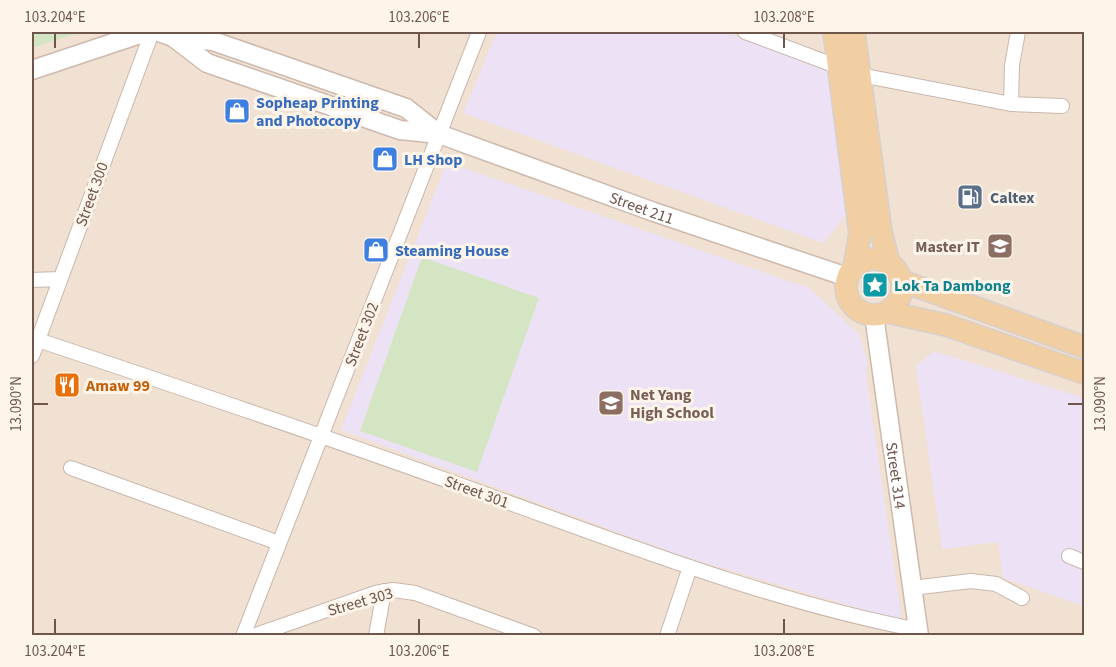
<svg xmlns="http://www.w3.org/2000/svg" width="1116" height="667" viewBox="0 0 1116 667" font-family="'Source Sans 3',sans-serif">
	<rect width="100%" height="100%" fill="#faf0e4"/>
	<path fill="#f0e1d3" d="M32,32H1084V635H32Z"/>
	<path fill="#ede1f6" d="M497,32H725L827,70L846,215L823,243L463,113Z
		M447,162L809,288L859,334L867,360L866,376L902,621L685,557L341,430Z
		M934,351L1084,398V606L1003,578L998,542L942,549L916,366Z"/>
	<path fill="#d4e5c4" d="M32,32H81L32,48Z
		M422,257L539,298L477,472L360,431Z"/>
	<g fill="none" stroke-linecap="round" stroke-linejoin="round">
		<defs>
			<path id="street" d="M745,32L839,67
				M860,75L1011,104L1062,106
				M1011,104L1012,65L1018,32
				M32,280L59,279
				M38,340C191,391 344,443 496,498C635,548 774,602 919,630
				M32,356L152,32
				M71,468L279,543
				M1069,556L1084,562
				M912,588L971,581L996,584L1022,598
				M243,636L479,32
				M253,636L375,593L393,590L415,593L534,636
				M376,636L384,591
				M667,636L690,567"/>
			<g id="secondary">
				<path d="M159,32L173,37L213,41L406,108L439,134"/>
				<path id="s1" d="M173,37L207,63L400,130L439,134L654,212L847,277"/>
				<path d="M32,70L146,32"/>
				<path id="s2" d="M874,315L919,636"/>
			</g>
			<path id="primary" d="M834,32L860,233L854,267
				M854,32L881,232L889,263
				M846 287a28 28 0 1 1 56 0a28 28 0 1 1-56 0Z
				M902,281L1084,347
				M887,312L946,325L1084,373"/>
		</defs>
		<use href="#street" stroke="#c9b7ac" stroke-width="16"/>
		<use href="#secondary" stroke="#ceb9ad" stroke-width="21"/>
		<use href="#primary" stroke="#d7d0cd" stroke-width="24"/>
		<use href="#street" stroke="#fff" stroke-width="14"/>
		<use href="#secondary" stroke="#fff" stroke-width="18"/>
		<use href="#primary" stroke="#f2cfa3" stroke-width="21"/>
	</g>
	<path fill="none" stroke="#6f564c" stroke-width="2" d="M55,33V48M419,33V48M784,33V48M33,404H48M1068,404H1083M55,619V634M419,619V634M784,619V634"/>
	<defs>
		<symbol id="shop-square" viewBox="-11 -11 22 22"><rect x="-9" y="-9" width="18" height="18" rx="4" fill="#3f7fe0" stroke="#fdf4ea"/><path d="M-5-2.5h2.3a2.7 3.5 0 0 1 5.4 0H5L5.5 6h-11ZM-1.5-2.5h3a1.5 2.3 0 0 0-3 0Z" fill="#fff"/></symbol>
		<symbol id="fuel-square" viewBox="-11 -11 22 22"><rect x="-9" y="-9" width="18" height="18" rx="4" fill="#5c6f8a" stroke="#fdf4ea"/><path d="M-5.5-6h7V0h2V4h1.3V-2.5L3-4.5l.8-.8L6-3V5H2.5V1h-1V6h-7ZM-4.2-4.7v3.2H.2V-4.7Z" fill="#fff"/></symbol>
		<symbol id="university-square" viewBox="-11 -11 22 22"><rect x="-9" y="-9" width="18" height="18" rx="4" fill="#8d6e63" stroke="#fdf4ea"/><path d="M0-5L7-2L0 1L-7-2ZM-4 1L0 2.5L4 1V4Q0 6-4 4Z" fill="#fff"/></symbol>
		<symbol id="sight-square" viewBox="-11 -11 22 22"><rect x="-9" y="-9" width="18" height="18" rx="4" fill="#0f9aa8" stroke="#fdf4ea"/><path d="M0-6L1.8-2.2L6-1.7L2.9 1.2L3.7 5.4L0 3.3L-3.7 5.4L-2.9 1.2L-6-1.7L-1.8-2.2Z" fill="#fff"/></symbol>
		<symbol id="restaurant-square" viewBox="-11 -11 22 22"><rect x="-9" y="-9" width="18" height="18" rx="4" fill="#e8710a" stroke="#fdf4ea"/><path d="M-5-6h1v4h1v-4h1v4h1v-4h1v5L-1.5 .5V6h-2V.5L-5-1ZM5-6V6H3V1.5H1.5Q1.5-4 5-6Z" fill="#fff"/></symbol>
		<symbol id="school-square" viewBox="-11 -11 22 22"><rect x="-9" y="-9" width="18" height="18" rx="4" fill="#8d6e63" stroke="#fdf4ea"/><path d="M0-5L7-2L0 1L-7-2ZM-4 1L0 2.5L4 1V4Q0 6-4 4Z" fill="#fff"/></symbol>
	</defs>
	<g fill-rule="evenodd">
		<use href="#shop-square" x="222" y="96" width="30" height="30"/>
		<use href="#shop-square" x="370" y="144" width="30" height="30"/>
		<use href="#fuel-square" x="955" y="182" width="30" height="30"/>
		<use href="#university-square" x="985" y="231" width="30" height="30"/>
		<use href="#shop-square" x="361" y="235" width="30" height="30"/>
		<use href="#sight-square" x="860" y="270" width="30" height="30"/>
		<use href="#restaurant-square" x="52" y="370" width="30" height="30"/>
		<use href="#school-square" x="596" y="388" width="30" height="30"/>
	</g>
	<g text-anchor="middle" stroke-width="6" stroke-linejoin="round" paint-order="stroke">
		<g font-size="16" font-weight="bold" fill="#366cbe" stroke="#fdf4ea" text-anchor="start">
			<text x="256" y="108">Sopheap Printing<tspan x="256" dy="18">and Photocopy</tspan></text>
			<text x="404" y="165">LH Shop</text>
			<text x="395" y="256">Steaming House</text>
		</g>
		<g font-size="16" fill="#6f564c" stroke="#fdf4ea">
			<text transform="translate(91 194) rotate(-70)" y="6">Street 300</text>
			<text dy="6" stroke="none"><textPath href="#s1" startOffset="502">Street 211</textPath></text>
			<text transform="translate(361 334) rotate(-69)" y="6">Street 302</text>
			<text dy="6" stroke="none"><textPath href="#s2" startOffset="162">Street 314</textPath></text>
			<text transform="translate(477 491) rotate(20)" y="6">Street 301</text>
			<text transform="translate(360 601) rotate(-16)" y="6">Street 303</text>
		</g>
		<g font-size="16" font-weight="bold" fill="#4e5e75" stroke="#fdf4ea" text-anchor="start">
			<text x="990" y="203">Caltex</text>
		</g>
		<g font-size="16" font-weight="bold" fill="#785e54" stroke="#fdf4ea" text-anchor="end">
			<text x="980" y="252">Master IT</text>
			<text x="630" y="400" text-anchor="start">Net Yang<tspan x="630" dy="18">High School</tspan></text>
		</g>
		<g font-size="16" font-weight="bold" fill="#0d838f" stroke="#fdf4ea" text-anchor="start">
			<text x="894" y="291">Lok Ta Dambong</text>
		</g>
		<g font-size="16" font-weight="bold" fill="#c56008" stroke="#fdf4ea" text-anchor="start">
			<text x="86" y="391">Amaw 99</text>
		</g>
	</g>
	<rect width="1116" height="667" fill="none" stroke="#fdf4ea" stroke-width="66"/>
	<rect x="33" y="33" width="1050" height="601" fill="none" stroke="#6f564c" stroke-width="2"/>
	<g font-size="15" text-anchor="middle" fill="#6f564c">
		<text x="55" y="22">103.204°E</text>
		<text x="419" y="22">103.206°E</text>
		<text x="784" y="22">103.208°E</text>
		<text transform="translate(16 404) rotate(-90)" y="5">13.090°N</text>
		<text transform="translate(1100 404) rotate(-90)" y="5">13.090°N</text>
		<text x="55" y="656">103.204°E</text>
		<text x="419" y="656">103.206°E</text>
		<text x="784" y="656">103.208°E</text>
	</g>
</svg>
